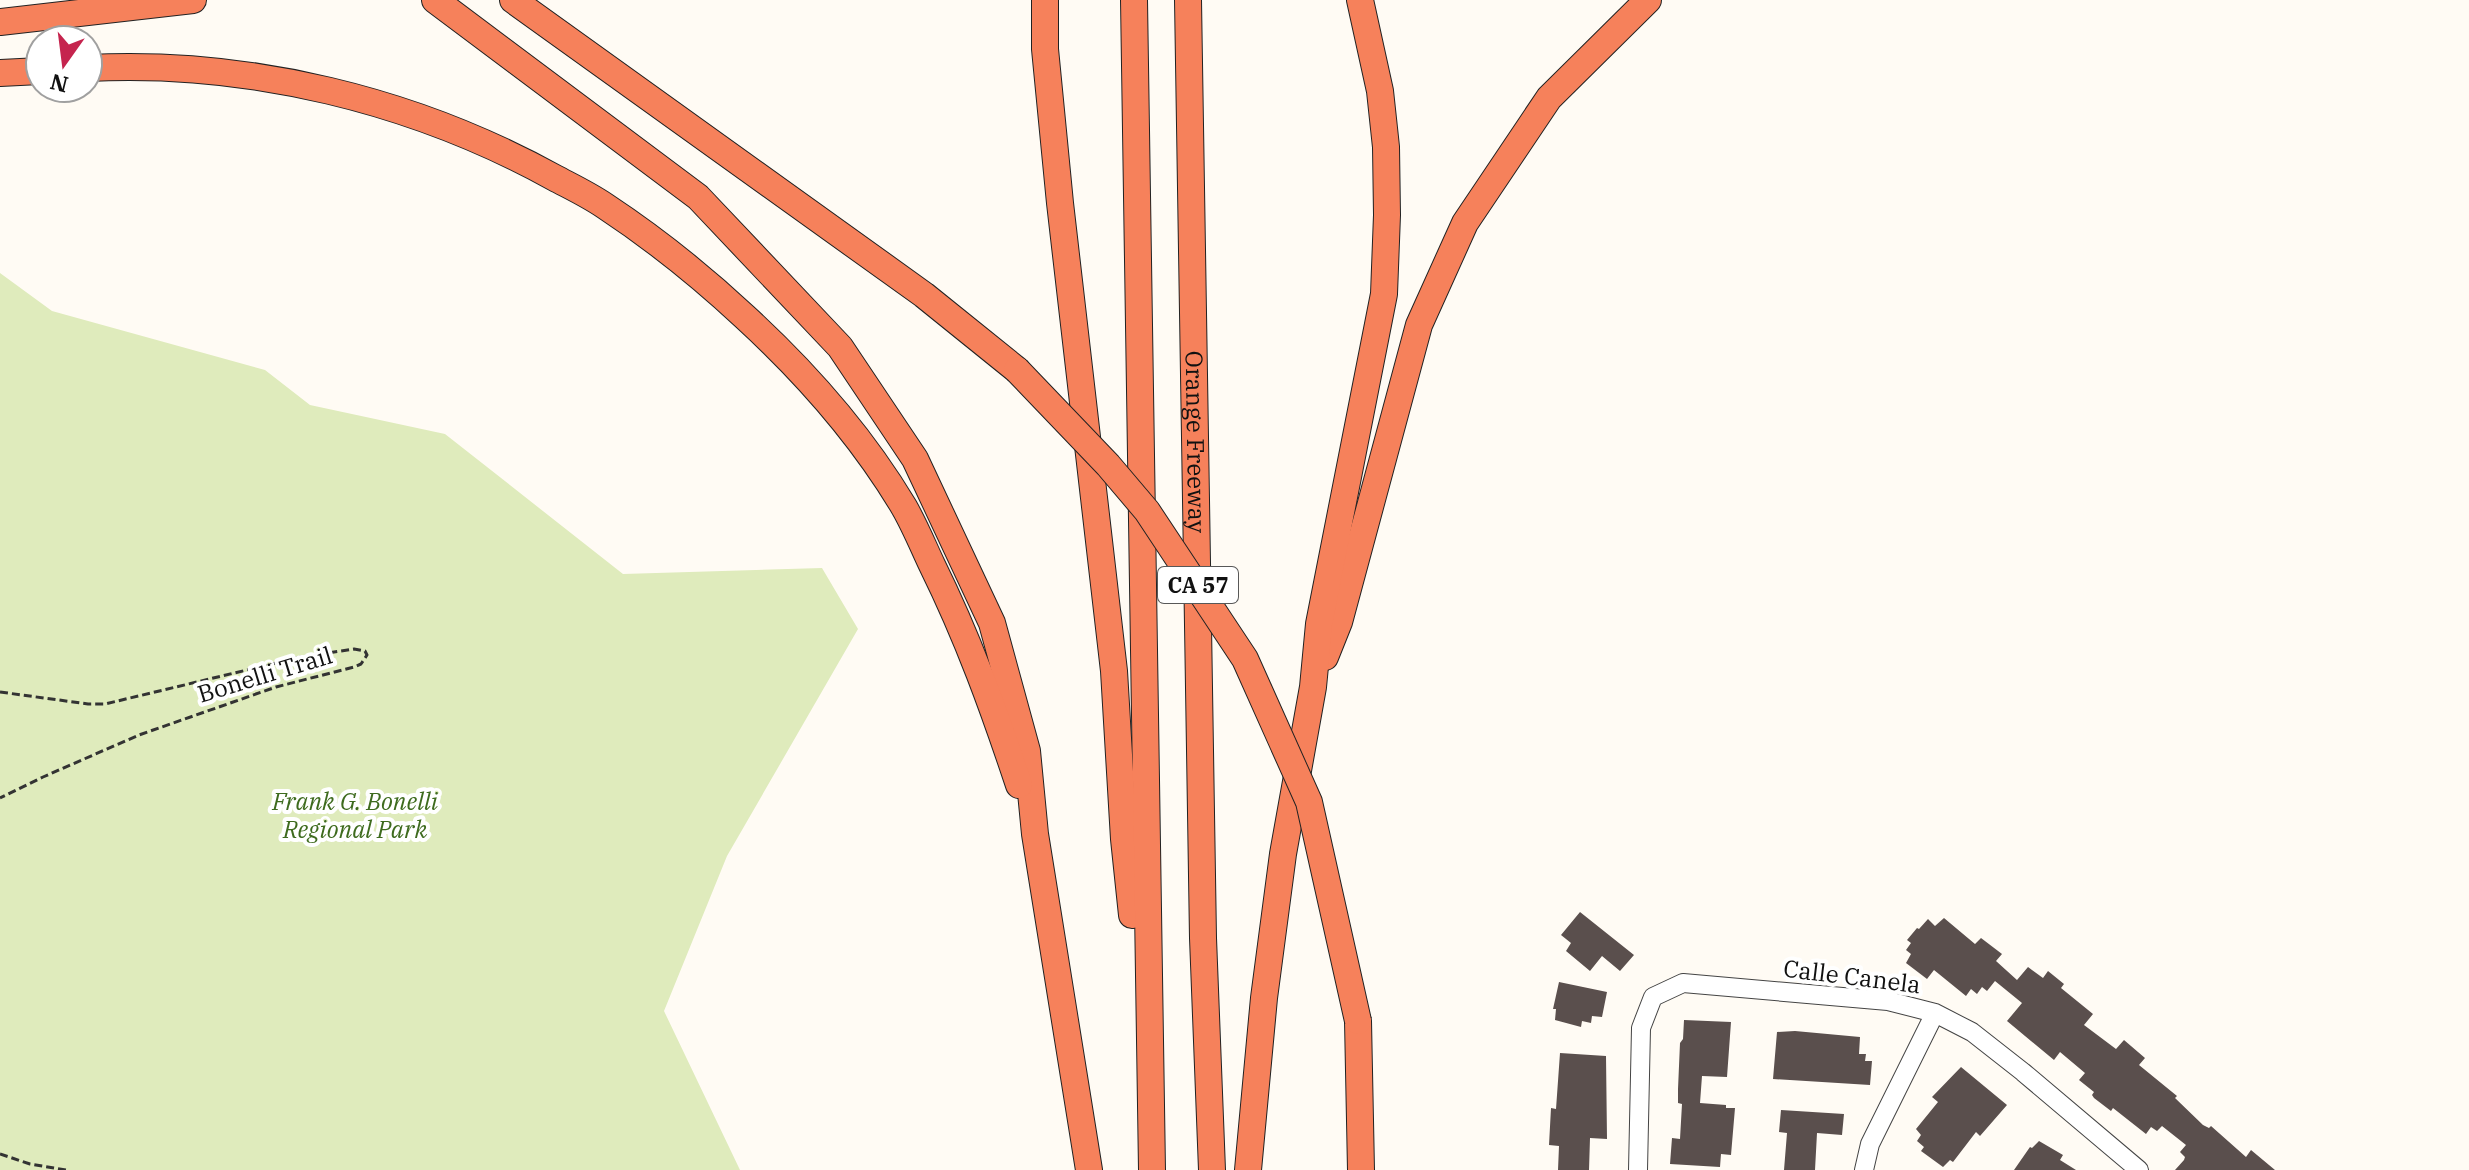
<svg xmlns="http://www.w3.org/2000/svg" width="2469" height="1170" viewBox="0 0 2469 1170" font-family="'IBM Plex Serif',serif">
	<rect width="100%" height="100%" fill="#fffbf4"/>
	<path fill="#dfebbc" d="M0,273L52,311L265,370L310,405L445,434L623,574L822,568L858,629L727,856L664,1011L740,1170H0Z"/>
	<path fill="#5a4f4d" d="M1580,912L1634,955L1620,971L1602,956L1590,971L1566,951L1571,943L1561,935Z
		M1944,918L1975,944L1981,938L2002,954L1996,961L2017,980L2028,967L2043,978L2048,971L2064,984L2061,988L2093,1014L2084,1025L2116,1049L2124,1040L2145,1058L2139,1065L2177,1096L2175,1098L2203,1125L2209,1128L2211,1126L2246,1157L2251,1150L2275,1170H2175L2184,1160L2185,1157L2180,1152L2186,1145L2162,1126L2157,1131L2151,1127L2146,1134L2113,1108L2111,1111L2094,1098L2092,1095L2094,1092L2079,1080L2085,1073L2060,1052L2054,1060L2007,1021L2022,1003L1995,981L1987,991L1982,987L1977,994L1971,989L1966,996L1934,970L1927,979L1906,963L1911,954L1906,950L1911,943L1907,940L1917,928L1919,929L1928,919L1935,926Z
		M1559,982L1607,992L1602,1017L1592,1016L1591,1023L1582,1021L1581,1027L1555,1020L1556,1009H1553Z
		M1684,1020L1731,1022L1727,1077L1702,1076L1700,1103L1726,1105V1108H1735L1731,1155L1721,1154L1720,1167L1670,1164L1672,1138L1680,1139L1682,1104L1678,1103V1089L1680,1043L1683,1039Z
		M1795,1031L1860,1037L1859,1054H1866L1865,1061H1872L1870,1085L1773,1079L1777,1032Z
		M1560,1053L1606,1056L1607,1139L1590,1138L1589,1170H1558L1559,1146L1549,1145L1551,1108L1556,1109Z
		M1961,1067L2007,1105L1980,1136L1976,1132L1953,1162L1950,1160L1943,1167L1921,1151L1924,1147L1917,1141L1921,1135L1916,1129L1938,1102L1932,1097Z
		M1781,1110L1844,1114L1842,1135L1817,1133L1815,1170H1784L1787,1133L1779,1132Z
		M2039,1141L2063,1155L2060,1160L2076,1170H2014L2030,1147L2032,1148Z"/>
	<g fill="none" stroke-linecap="round" stroke-linejoin="round">
		<defs>
			<path id="minor" d="M1638,1170L1641,1028L1653,997L1683,983L1888,1001L1935,1013L1972,1032L2023,1072L2139,1170
				M1864,1170L1870,1144L1935,1013"/>
			<g id="highway">
				<path d="M435,0L698,197L840,347L915,459L992,623L1027,751L1035,834L1089,1170"/>
				<path d="M513,0L924,295L1017,370"/>
				<path d="M1045,0V49L1060,203L1114,671L1124,839L1132,915"/>
				<path d="M1134,0L1152,1170"/>
				<path id="s1" d="M1188,0L1203,938L1212,1170"/>
				<path d="M0,22L193,0"/>
				<path d="M88,68C249,60 414,100 555,178C572,187 589,195 605,206C655,239 701,276 745,317C806,373 861,435 904,507C915,526 923,546 932,565C968,638 993,707 1019,785"/>
				<path d="M0,73L40,71"/>
				<path d="M1325,657L1339,622L1419,325L1465,223L1549,98L1648,0"/>
				<path d="M1358,1021L1361,1170"/>
				<path d="M1248,1170L1264,998L1283,854L1313,687L1319,624L1384,294L1387,215L1386,147L1380,91L1360,0"/>
			</g>
		</defs>
		<use href="#minor" stroke="#444" stroke-width="20"/>
		<use href="#highway" stroke="#222" stroke-width="28"/>
		<path stroke="#333" stroke-width="3" stroke-dasharray="8 4" stroke-linecap="butt" d="M0,692L88,704H105L301,657L354,649L365,651L367,655L361,664L354,667L276,687L139,735L43,777L0,798
			M0,1154L30,1164L66,1170"/>
		<use href="#minor" stroke="#fff" stroke-width="18"/>
		<use href="#highway" stroke="#f6815b" stroke-width="26"/>
		<defs>
			<path id="highway-bridge" d="M1017,370L1108,465L1147,511L1245,659L1309,802L1358,1021"/>
		</defs>
		<use href="#highway-bridge" stroke="#222" stroke-width="28" stroke-linecap="butt"/>
		<use href="#highway-bridge" stroke="#f6815b" stroke-width="26"/>
	</g>
	<g text-anchor="middle" stroke-width="8" stroke-linejoin="round" paint-order="stroke">
		<rect fill="#fff" stroke="#585858" stroke-width="2" x="1158" y="567" width="80" height="36" rx="6"/>
		<g font-size="22" font-weight="bold" fill="#111">
			<text x="1198" y="593">CA 57</text>
		</g>
		<g font-size="24" fill="#111" stroke="#fff">
			<text dy="8" stroke="none"><textPath href="#s1" startOffset="442">Orange Freeway</textPath></text>
			<text transform="translate(265 675) rotate(-17)" y="8">Bonelli Trail</text>
			<text transform="translate(1852 977) rotate(7)" y="8">Calle Canela</text>
		</g>
		<g font-size="24" font-style="italic" fill="#3e6b1e" stroke="#fff">
			<text x="355" y="810">Frank G. Bonelli<tspan x="355" dy="28">Regional Park</tspan></text>
		</g>
	</g>
	<g transform="translate(64 64) rotate(194)"><circle r="38" fill="#ffffff" stroke="#a0a0a0" stroke-width="2"/>
	<path d="M0-6L14 30L0 20L-14 30Z" fill="#c5244e"/>
	<text y="-12" font-size="22" font-weight="bold" text-anchor="middle" fill="#111111">N</text>
	</g>
</svg>
